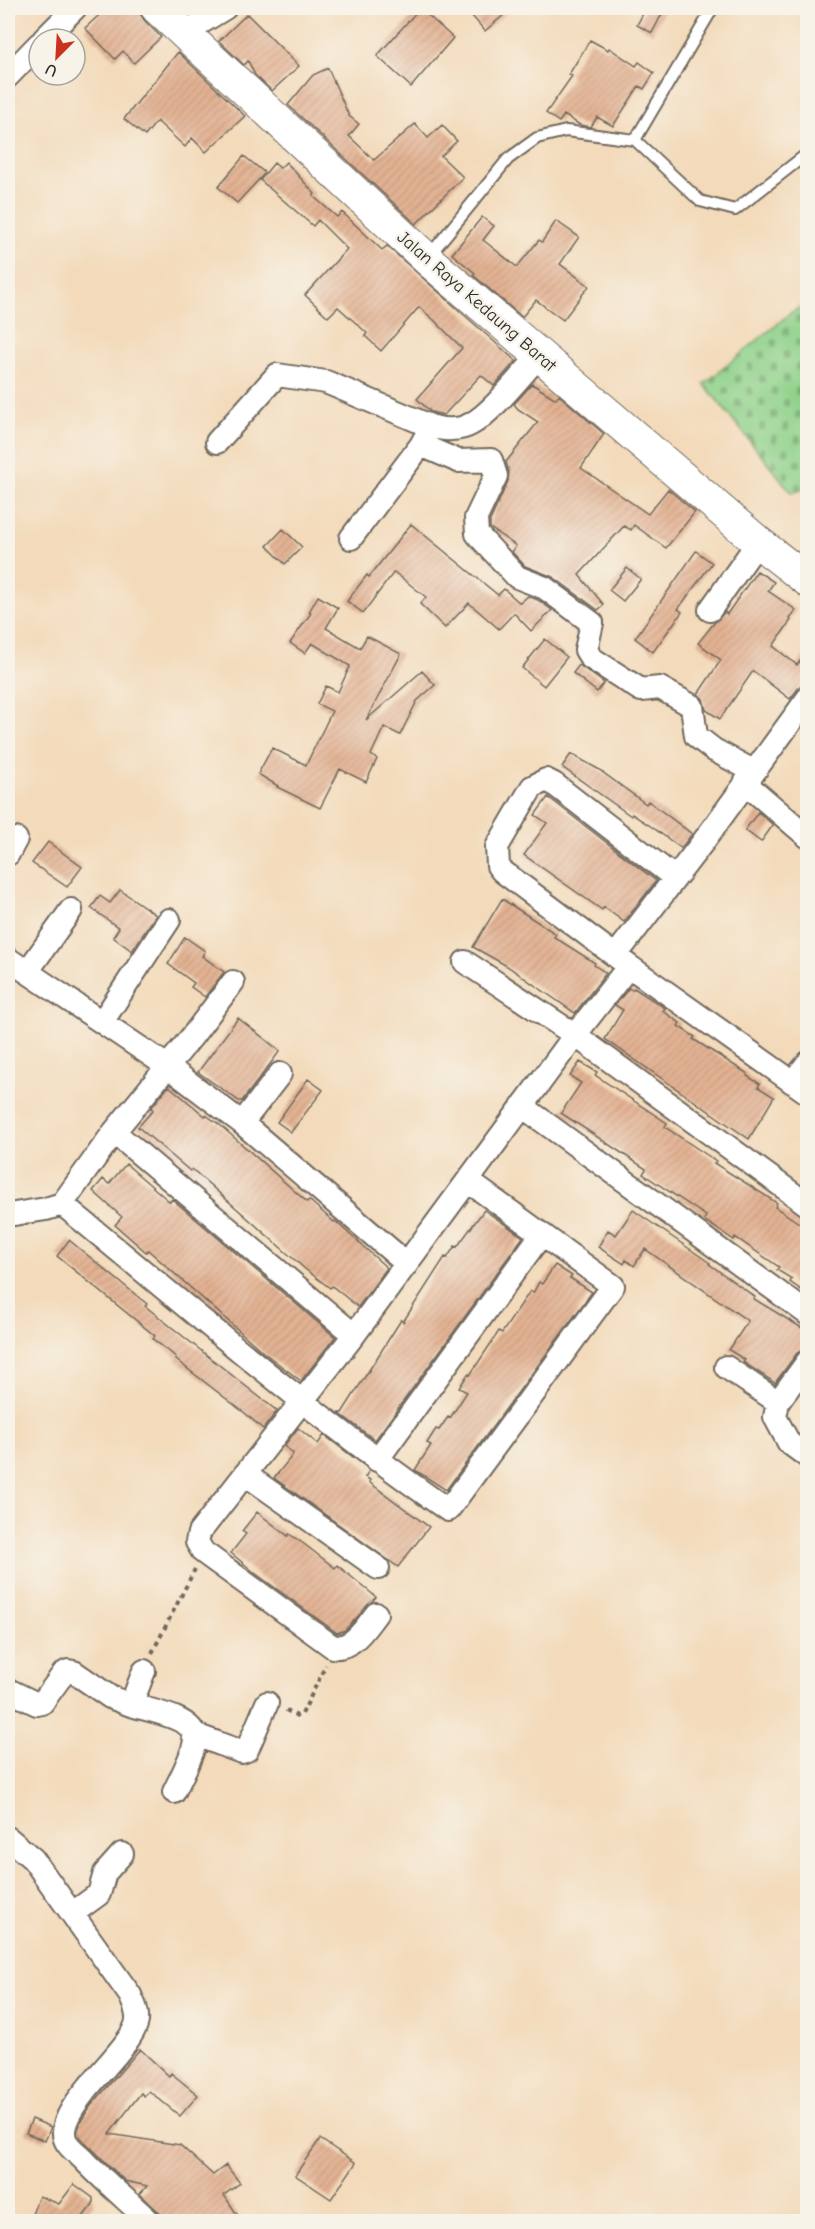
<svg xmlns="http://www.w3.org/2000/svg" width="815" height="2229" viewBox="0 0 815 2229" font-family="'Comic Neue',sans-serif">
	<defs>
		<pattern id="cemetery-stones" width="16" height="16" patternUnits="userSpaceOnUse" patternTransform="scale(1.5)"><rect width="16" height="16" fill="#8ed189"/><path d="M2 7V4a2 2 0 0 1 4 0v3zM10 15v-3a2 2 0 0 1 4 0v3z" fill="#74aa70"/></pattern>
		<pattern id="building-hatch" width="6" height="6" patternUnits="userSpaceOnUse" patternTransform="scale(1.5)"><rect width="6" height="6" fill="#e3b293"/><path d="M-1 1l2-2M0 6l6-6M5 7l2-2" fill="none" stroke="#c3997f"/></pattern>
	</defs>
	<rect width="100%" height="100%" fill="#f7f3e8"/>
	<filter id="ink" filterUnits="userSpaceOnUse"><feTurbulence type="fractalNoise" baseFrequency=".0167" numOctaves="2"/><feDisplacementMap in="SourceGraphic" scale="12" xChannelSelector="R" yChannelSelector="G"/><feConvolveMatrix kernelMatrix="1 2 1 2 8 2 1 2 1" color-interpolation-filters="sRGB"/></filter>
	<filter id="wash" filterUnits="userSpaceOnUse"><feTurbulence type="fractalNoise" baseFrequency=".008" numOctaves="4" result="noise"/><feDisplacementMap in="SourceGraphic" scale="24" xChannelSelector="R" yChannelSelector="G"/><feGaussianBlur stdDeviation="1.35" result="paint"/><feColorMatrix in="noise" values="0 0 0 0 0 0 0 0 0 0 0 0 0 0 0 0 0 1.4 0 .05"/><feComposite in="paint" operator="in"/></filter>
	<g filter="url(#wash)">
		<rect width="100%" height="100%" fill="#f3daba"/>
		<path fill="url(#cemetery-stones)" stroke="#5c7e5a" stroke-width="1.5" d="M807,304V488L792,493L704,384L792,312Z"/>
		<g id="blocks">
			<path fill="url(#building-hatch)" d="M107,8H136L145,21L161,37L134,63L123,51L115,59L85,28Z
				M420,8L453,38L411,87L377,56Z
				M465,8H512L485,31Z
				M646,8H665L652,33L637,25Z
				M247,14L299,66L272,91L255,75L248,61L244,65L219,41Z
				M590,40L608,50L609,48L636,66L639,62L654,73L644,89L639,86L613,126L597,117L591,127L580,125L564,115L559,122L546,113L572,76L569,74Z
				M178,52L245,116L206,152L192,138L185,147L157,121L145,136L124,119Z
				M328,68L349,116L359,124L349,136L374,160L415,124L428,138L442,125L457,141L441,156L463,177L416,224L288,105L313,75Z
				M244,156L265,173L237,203L218,187Z
				M286,162L315,194L313,196L337,217L342,212L382,250L387,246L516,361L494,386L481,375L444,415L431,412L417,399L462,348L434,320L419,307L381,351L365,336L367,333L338,307L328,317L305,295L347,249L318,220L313,226L260,180L274,163L280,168Z
				M482,217L494,226L483,240L517,267L539,240L542,242L556,221L579,237L560,264L589,286L563,320L536,300L522,317L473,275L475,273L452,254Z
				M532,384L556,399L559,395L604,434L581,468L648,514L668,489L695,512L666,548L634,525L631,530L624,526L579,575L604,605L598,610L553,577L525,566L512,552L516,546L490,528V521L508,481L509,472L506,462L538,422L518,409L514,404Z
				M411,524L498,595L504,589L520,603L528,596L538,600L552,610L531,631L514,613L499,629L469,603L445,628L420,604L426,597L394,572L363,613L347,601L367,575L369,577Z
				M283,529L302,547L285,564L267,546Z
				M696,551L712,563L678,609L682,612L653,652L635,638Z
				M627,568L641,579L623,601L609,590Z
				M757,571L774,582L768,591L796,610L790,619L791,620L773,646L797,665L807,652V677L790,699L753,671L720,719L706,710L703,699L698,694L721,660L698,643L714,623L725,612L727,614Z
				M318,596L338,608L326,628L360,648L367,636L401,654L366,720L422,671L435,685L417,701L400,735L384,727L371,755L377,759L366,782L340,769L320,808L277,787L278,786L258,774L272,748L306,765L332,711L317,704L326,686L338,692L350,666L312,643L305,653L290,643L311,613L309,612Z
				M545,639L567,657L544,686L522,668Z
				M579,665L604,683L597,692L573,673Z
				M571,754L598,769L646,804L648,801L692,834L681,848L649,825L632,814L631,816L562,767Z
				M548,797L656,881L624,922L604,907L602,910L524,855L547,823L535,815Z
				M758,812L773,825L761,842L745,830Z
				M48,842L82,867L67,887L32,863Z
				M120,890L156,915L132,951L113,937L119,928L91,908L100,896L110,903Z
				M502,899L556,934L554,937L595,963L594,965L606,973L575,1013L507,966L473,947Z
				M185,937L205,951L202,956L224,972L205,997L191,987L194,983L168,964Z
				M629,988L632,990L634,988L665,1008L663,1011L680,1023L678,1026L695,1037L693,1039L748,1074L747,1076L760,1084L758,1087L774,1097L749,1139L605,1039L623,1010L615,1005Z
				M238,1018L280,1051L242,1101H239L198,1072Z
				M580,1062L597,1072L595,1075L667,1123L665,1127L716,1161L714,1163L777,1203L775,1207L802,1225L801,1226L807,1230V1294L790,1282L792,1279L777,1270L779,1267L735,1237L734,1240L704,1220L706,1216L643,1174L646,1169L561,1113L581,1083L570,1076Z
				M308,1079L323,1090L291,1132L277,1122Z
				M169,1086L205,1116L206,1115L220,1125L307,1202L309,1200L334,1222L335,1221L387,1268L358,1307L332,1286L330,1288L305,1269L192,1169L190,1171L138,1127L153,1110L151,1108Z
				M126,1164L170,1202L172,1199L335,1337L301,1381L263,1352L148,1250L146,1252L115,1225L122,1217L93,1191L103,1179L109,1184Z
				M484,1210L523,1237L375,1440L339,1413H342L401,1320L403,1322L445,1257L447,1258L455,1246L457,1247Z
				M633,1210L710,1263L709,1264L755,1297L754,1299L807,1331V1348L797,1353L775,1383L743,1362L745,1360L729,1350L748,1321L645,1249L634,1266L626,1260L624,1264L598,1247L608,1230L616,1235Z
				M69,1240L147,1304L145,1306L277,1411L263,1429L246,1414L175,1359L176,1357L153,1339L155,1336L57,1256Z
				M555,1265L572,1276L570,1278L592,1292L446,1490L415,1470L431,1445L427,1443L436,1429L439,1430L448,1417L450,1418L467,1392L459,1388L468,1374L470,1375L499,1331L502,1333L530,1291L533,1293L539,1282L542,1284Z
				M298,1428L318,1444L324,1435L366,1467L369,1471L365,1477L370,1480L369,1482L429,1527L398,1567L274,1478L292,1456L293,1453L284,1446Z
				M257,1512L288,1536L289,1534L304,1544L335,1568L337,1565L376,1597L345,1630L337,1633L255,1573L231,1553L246,1534L242,1531Z
				M140,2049L169,2076L171,2073L198,2095L180,2116L149,2091L144,2096L141,2093L109,2134L180,2145L213,2175L226,2165L240,2183L224,2195L242,2222H163L159,2212L140,2194L147,2186L125,2181L80,2137L78,2131L81,2121L90,2107Z
				M32,2119L51,2127L45,2141L26,2133Z
				M320,2139L356,2163L331,2199L295,2175Z
				M74,2184L93,2198V2204L79,2222H29L39,2196L59,2204Z"/>
		</g>
	</g>
	<g filter="url(#ink)">
		<use href="#blocks" fill-opacity="0" stroke="#71685d" stroke-width="1.5"/>
		<g fill="none" stroke-linecap="round" stroke-linejoin="round">
			<defs>
				<path id="lane" d="M635,140L713,8
					M429,256L508,159L537,138L566,131L635,140L700,201L735,210L808,153"/>
				<path id="street" d="M184,33L225,8
					M44,39L75,8
					M8,76L39,44
					M217,442L277,375L326,382L430,426C443,430 459,431 471,424C492,413 522,374 539,356
					M421,445L458,461L491,460L496,476L476,518L477,534L517,577L545,588L592,623L586,650L591,658L641,690L660,688L692,706L696,736L714,750L753,771
					M351,538L421,445L427,434
					M710,610L758,542
					M745,783L808,837
					M8,854L16,839
					M675,878L554,784L546,780L532,787L497,847L498,866L502,871L629,966L808,1093
					M616,955L703,842L808,698
					M8,959L167,1066L242,1123L407,1264
					M465,962L575,1035L808,1205
					M27,972L71,910
					M102,1022L169,920
					M792,1082L808,1063
					M522,1106L808,1314
					M242,1123L280,1074
					M114,1132L354,1335
					M62,1204C189,1308 313,1416 448,1510L613,1286L468,1181
					M8,1215L46,1209L62,1204L114,1132L194,1034L233,982
					M808,1361L778,1402L775,1417L789,1443L808,1457
					M726,1367L778,1402
					M377,1460L541,1235
					M245,1474L378,1568
					M376,1614C365,1628 353,1649 333,1647L203,1552L197,1542L199,1533L354,1335L575,1035L629,966
					M8,1690L37,1704L42,1703L63,1674L68,1671L74,1672L110,1697L131,1705L144,1671
					M131,1705C147,1710 194,1717 195,1738C195,1752 180,1779 174,1792
					M193,1734L242,1752L247,1750L267,1703
					M8,1838L33,1859L130,1995C134,2004 138,2011 137,2021C132,2052 47,2112 67,2143C71,2149 78,2154 83,2159C104,2181 128,2201 150,2222
					M73,1913L99,1894L105,1873L122,1854"/>
				<path id="secondary" d="M157,8L427,259L758,542L808,581"/>
			</defs>
			<use href="#lane" stroke="#71685d" stroke-width="14"/>
			<use href="#street" stroke="#71685d" stroke-width="26"/>
			<use href="#secondary" stroke="#71685d" stroke-width="34"/>
			<path stroke="#71685d" stroke-width="4" stroke-dasharray="4.5 4.5" stroke-linecap="butt" d="M152,1653L195,1569
				M286,1710L297,1716L302,1714L326,1665"/>
			<use href="#lane" stroke="#fff" stroke-width="10"/>
			<use href="#street" stroke="#fff" stroke-width="22"/>
			<use href="#secondary" stroke="#fff" stroke-width="32"/>
		</g>
	</g>
	<g text-anchor="middle" stroke-width="5" stroke-linejoin="round" paint-order="stroke">
		<g font-size="18" fill="#2b2b2b" stroke="#f7f3e8">
			<text transform="translate(477 301) rotate(41)" y="6">Jalan Raya Kedaung Barat</text>
		</g>
	</g>
	<rect width="815" height="2229" fill="none" stroke="#f7f3e8" stroke-width="30"/>
	<g transform="translate(57 57) rotate(204)"><circle r="28" fill="#f7f3e8" stroke="#a5a39c" stroke-width="1.5"/>
	<path d="M0-4.5L10 22L0 15L-10 22Z" fill="#c8321e"/>
	<text y="-9" font-size="16" font-weight="bold" text-anchor="middle" fill="#2b2b2b">U</text>
	</g>
</svg>
